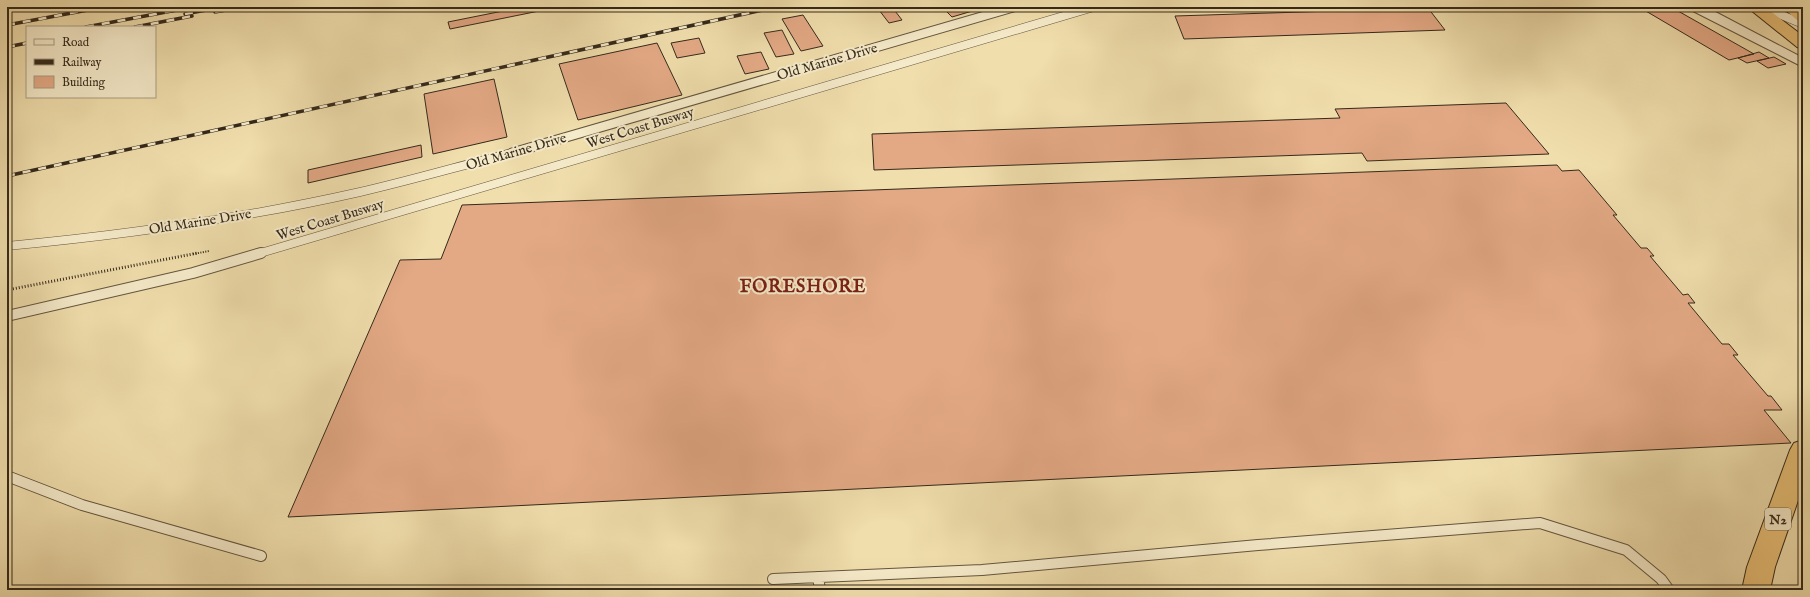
<svg xmlns="http://www.w3.org/2000/svg" width="1810" height="597" viewBox="0 0 1810 597" font-family="'IM FELL English',serif">
	<rect width="100%" height="100%" fill="#f0deac"/>
	<filter id="stains"><feTurbulence type="fractalNoise" baseFrequency=".005" numOctaves="4"/><feColorMatrix values="0 0 0 0 .2 0 0 0 0 .09 0 0 0 0 .02 0 0 0 .5 -.17"/></filter>
	<radialGradient id="worn" r=".72"><stop offset=".6" stop-color="#630" stop-opacity="0"/><stop offset="1" stop-color="#630" stop-opacity=".3"/></radialGradient>
	<path fill="#e3a985" stroke="#34291b" d="M523,7H559L450,29L448,22Z
		M892,7L902,20L889,23L879,10Z
		M942,7H986L952,17Z
		M1639,7H1671L1754,54L1729,60Z
		M1428,8L1445,30L1184,39L1175,16Z
		M803,15L823,46L801,51L782,19Z
		M782,30L794,54L776,57L764,33Z
		M699,38L705,53L677,58L671,43Z
		M657,43L682,95L578,120L559,64Z
		M761,52L769,69L745,74L737,56Z
		M1759,52L1769,58L1747,63L1738,58Z
		M1774,57L1786,64L1768,68L1757,61Z
		M494,79L507,137L433,154L424,94Z
		M1506,103L1549,154L1367,161L1362,153L874,170L872,134L1340,118L1335,109Z
		M421,145L422,157L308,183V170Z
		M1557,165L1562,171L1579,170L1617,215H1613L1641,248H1647L1654,256H1650L1683,295L1688,294L1695,303H1688L1722,344H1729L1738,355H1733L1768,396H1771L1782,410H1764L1791,443L288,517L400,260L441,259L462,205Z"/>
	<g fill="none" stroke-linecap="round" stroke-linejoin="round">
		<defs>
			<path id="lane-far1" d="M1762,7L1803,24
				M7,246C124,235 245,218 360,192C412,180 463,165 515,152
				M257,254L1094,7"/>
			<path id="lane" d="M7,316L193,273L261,253
				M7,476L82,505L261,556
				M818,577L820,590
				M773,579L982,570L1258,545L1540,523L1626,550L1661,579L1669,590"/>
			<path id="street" d="M1000,7H1020L1019,10L520,155L515,157L510,155L507,152L510,149Z
				M1690,7H1706L1803,58V67L1691,10Z"/>
			<path id="highway" d="M1747,7H1765L1803,36V49L1797,47Z
				M1782,7H1800L1803,9V22L1797,20Z
				M1803,440V486L1775,567L1770,590H1742L1747,567L1790,450L1794,443Z"/>
		</defs>
		<use href="#lane-far1" stroke="#63563f" stroke-width="9"/>
		<use href="#lane" stroke="#63563f" stroke-width="12"/>
		<use href="#street" stroke="#63563f" stroke-width="2"/>
		<use href="#highway" stroke="#34291b" stroke-width="2"/>
		<path stroke="#34291b" stroke-width="2" stroke-dasharray="1 1.5" stroke-linecap="butt" d="M193,254L209,251"/>
		<path stroke="#34291b" stroke-width="3" stroke-dasharray="1 2" stroke-linecap="butt" d="M7,290L198,253"/>
		<use href="#lane-far1" stroke="#f5eac9" stroke-width="8"/>
		<use href="#lane" stroke="#f5eac9" stroke-width="10"/>
		<use href="#street" fill="#f5eac9" fill-rule="evenodd"/>
		<use href="#highway" fill="#e8bf76" fill-rule="evenodd"/>
		<defs>
			<path id="rail" d="M215,12L241,7
				M185,14L222,7
				M7,25L104,7
				M86,27L193,7
				M135,27L192,16
				M7,47L27,43
				M7,176L776,7"/>
		</defs>
		<use href="#rail" stroke="#34291b" stroke-width="3.5"/>
		<use href="#rail" stroke="#f5eac9" stroke-width="2.5" stroke-dasharray="8" stroke-linecap="butt"/>
	</g>
	<g text-anchor="middle" stroke-width="4" stroke-linejoin="round" paint-order="stroke">
		<rect fill="#f5eac9" stroke="#6e634f" stroke-width="1" x="1765" y="508" width="26" height="22" rx="3"/>
		<g font-size="13" font-weight="bold" fill="#34291b">
			<text x="1778" y="524">N2</text>
		</g>
		<g font-size="14" fill="#34291b" stroke="#f5eac9">
			<text transform="translate(827 61) rotate(-16)" y="5">Old Marine Drive</text>
			<text transform="translate(640 127) rotate(-17)" y="5">West Coast Busway</text>
			<text transform="translate(516 151) rotate(-16)" y="5">Old Marine Drive</text>
			<text transform="translate(330 219) rotate(-17)" y="5">West Coast Busway</text>
			<text transform="translate(200 221) rotate(-9)" y="5">Old Marine Drive</text>
		</g>
		<g font-size="18" font-weight="bold" letter-spacing="1" fill="#7a1f14" stroke="#f5eac9">
			<text x="803" y="292">FORESHORE</text>
		</g>
	</g>
	<rect width="1810" height="597" fill="none" stroke="#f0deac" stroke-width="24"/>
	<rect x="8" y="8" width="1794" height="581" fill="none" stroke="#34291b" stroke-width="2"/>
	<rect x="12" y="12" width="1786" height="573" fill="none" stroke="#34291b"/>
	<rect x="26" y="26" width="130" height="72" fill="#f5eac9" stroke="#a89d83"/>
	<rect x="34" y="39" width="20" height="6" fill="#f5eac9" stroke="#a89d83"/>
	<text x="62" y="46" font-size="12" fill="#34291b">Road</text>
	<rect x="34" y="59" width="20" height="6" fill="#34291b" stroke="#a89d83"/>
	<text x="62" y="66" font-size="12" fill="#34291b">Railway</text>
	<rect x="34" y="76" width="20" height="12" fill="#e3a985" stroke="#a89d83"/>
	<text x="62" y="86" font-size="12" fill="#34291b">Building</text>
	<rect width="100%" height="100%" filter="url(#stains)"/>
	<rect width="100%" height="100%" fill="url(#worn)"/>
</svg>
